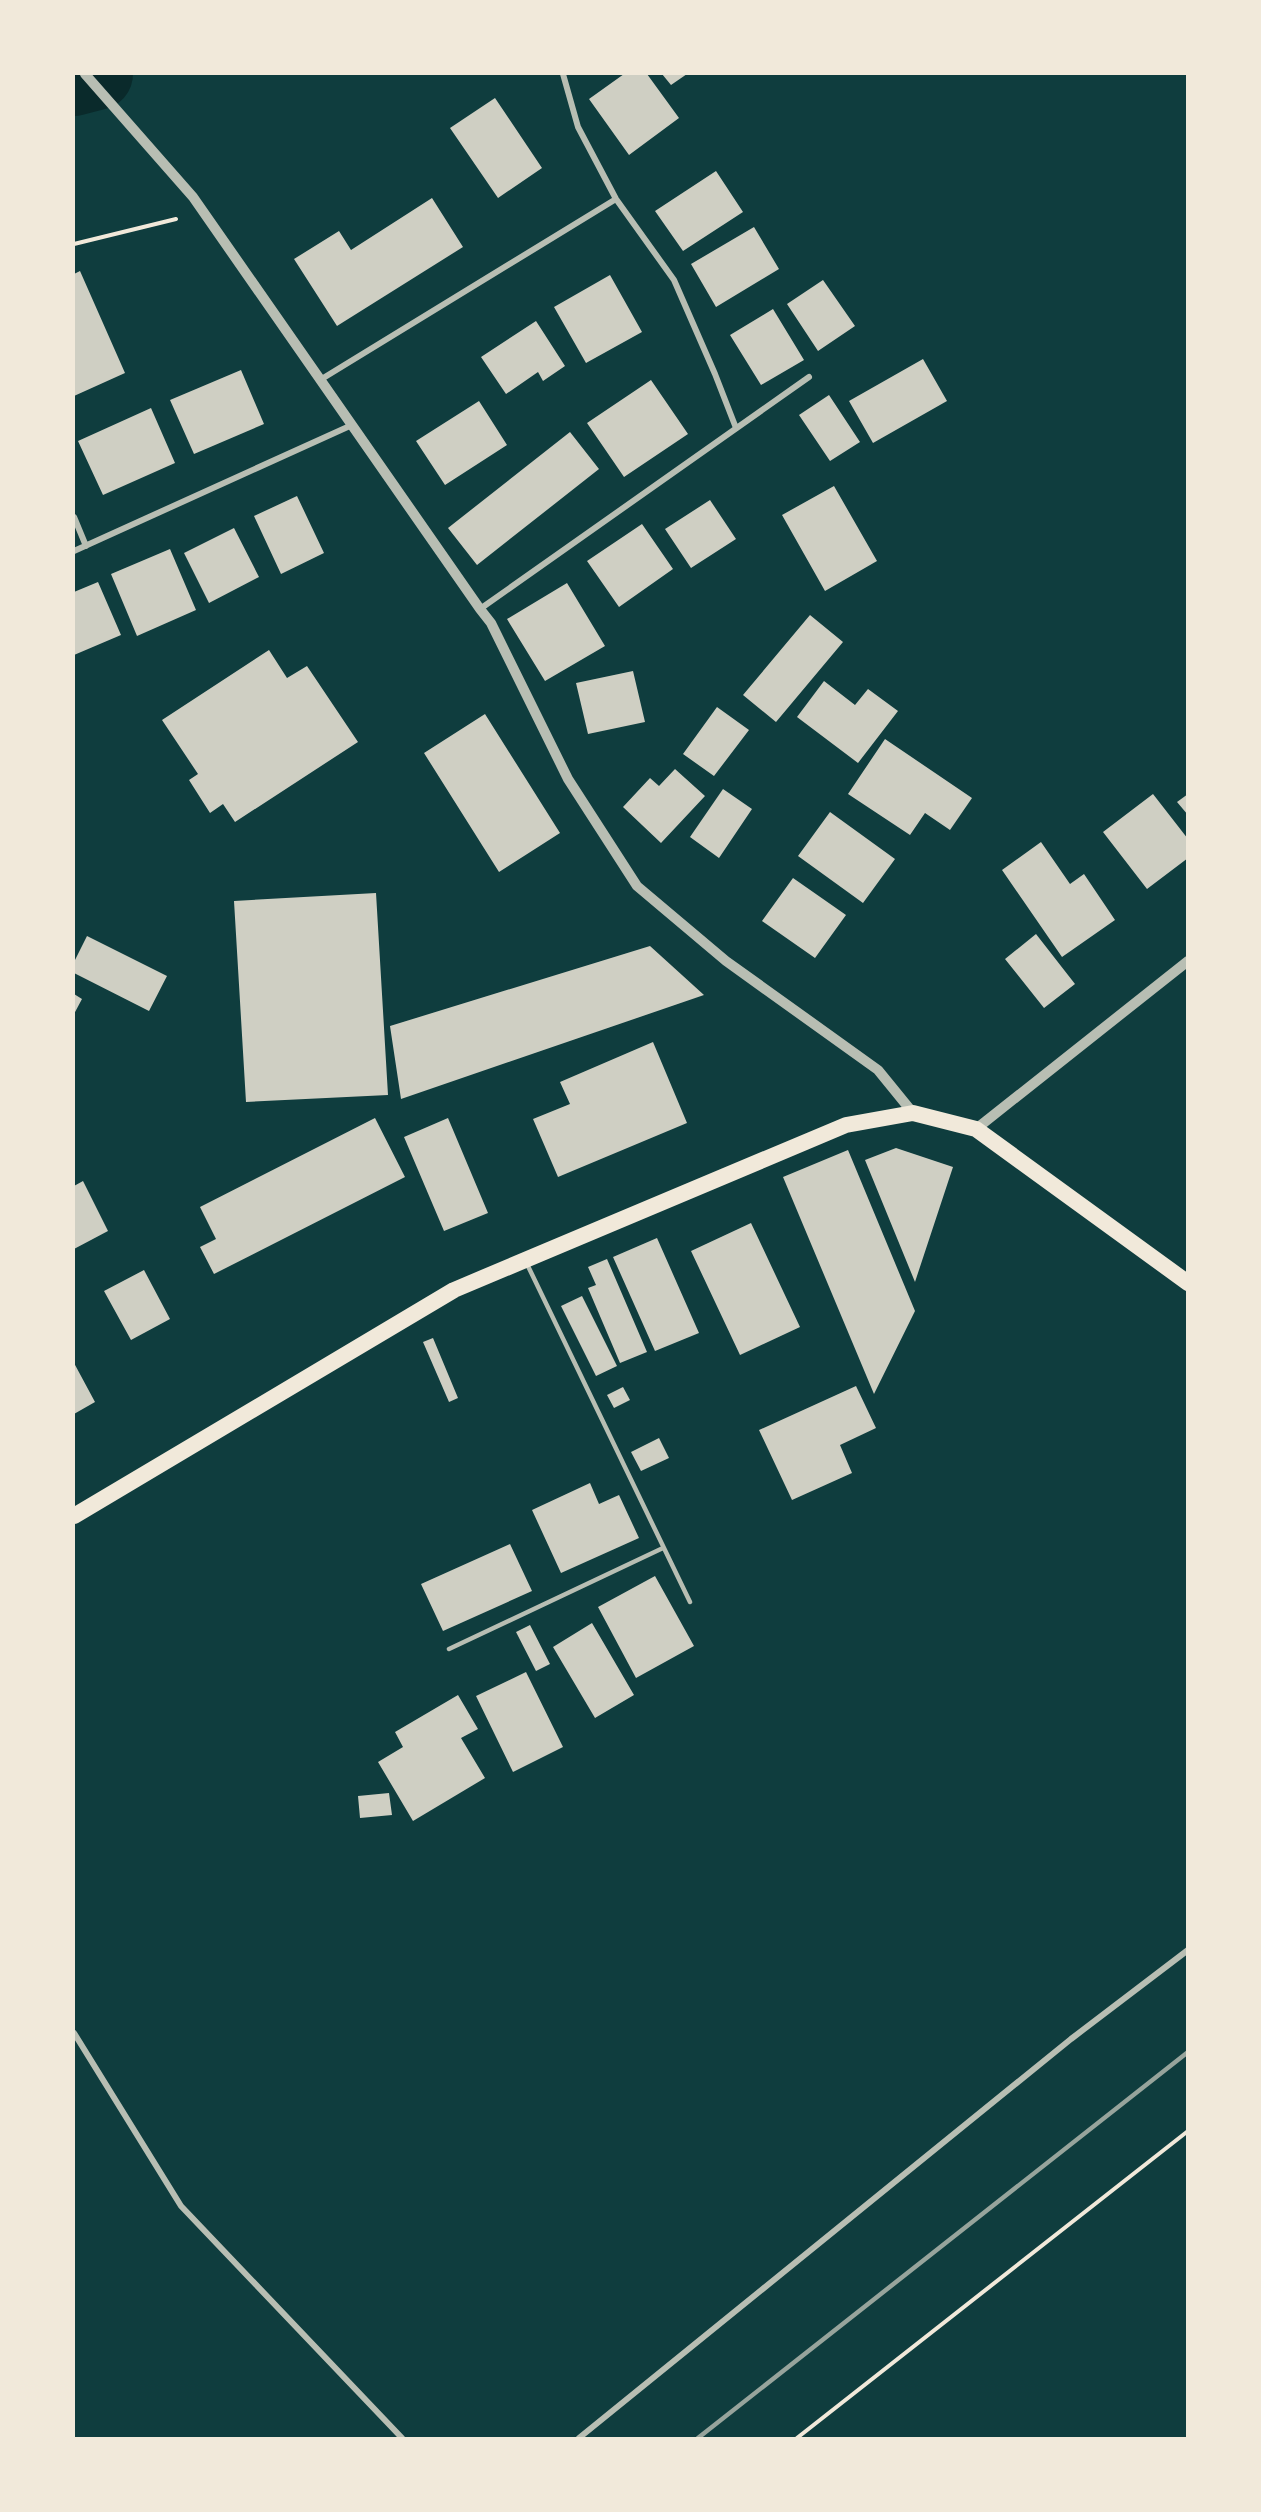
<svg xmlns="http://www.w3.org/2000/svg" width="1261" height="2512" viewBox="0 0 1261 2512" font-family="Montserrat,sans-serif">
	<rect width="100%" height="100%" fill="#0f3d3e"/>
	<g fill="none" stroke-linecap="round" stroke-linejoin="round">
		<path stroke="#0a2a2b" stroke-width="72" d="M74,80L97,74"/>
	</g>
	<path fill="#cfcfc3" d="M624,74H647L679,118L629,155L589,99Z
		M662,74H687L671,85Z
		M495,98L542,168L498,198L450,128Z
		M716,171L743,212L683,251L655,211Z
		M432,198L463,247L337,326L294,259L339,231L351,250Z
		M754,227L779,269L716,307L691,264Z
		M80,271L125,373L74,396V274Z
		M610,275L642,332L586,363L554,307Z
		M823,280L855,326L818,351L787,304Z
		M773,309L804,360L761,385L730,335Z
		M536,321L565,366L543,381L538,372L506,394L481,357Z
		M923,359L947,401L873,443L849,401Z
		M241,370L264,424L194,454L170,400Z
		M651,380L688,434L624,477L587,423Z
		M829,395L860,442L830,461L799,415Z
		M479,401L507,445L445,485L416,441Z
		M151,408L175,463L103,495L78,441Z
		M570,432L599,469L477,565L448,528Z
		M834,486L877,561L825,591L782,515Z
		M297,496L324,553L281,574L254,516Z
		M710,500L736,539L691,568L665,529Z
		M642,524L673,569L619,607L587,561Z
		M234,528L259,577L209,603L184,553Z
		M170,549L196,610L137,636L111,574Z
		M98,582L121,635L74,655V592Z
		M567,583L605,646L545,681L507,619Z
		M810,615L843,642L776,722L743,695Z
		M269,650L287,678L307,666L358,742L235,822L223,804L210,813L189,780L198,774L162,720Z
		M633,671L645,722L588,734L576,683Z
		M824,681L855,705L868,689L898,711L858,763L797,717Z
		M717,707L749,730L714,776L683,754Z
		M485,714L560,833L499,872L424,753Z
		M885,739L972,798L950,830L925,813L910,835L848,794Z
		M675,769L705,796L661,843L623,807L650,778L659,786Z
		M723,789L752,809L719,858L690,837Z
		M1153,794L1188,839V858L1147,889L1103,832Z
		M1188,794V815L1177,802Z
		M830,812L895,859L863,903L798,856Z
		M1041,842L1070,884L1084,874L1115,920L1062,957L1002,870Z
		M793,878L846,915L815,958L762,921Z
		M376,893L388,1095L246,1102L234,901Z
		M1036,934L1075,984L1044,1008L1005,959Z
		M87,936L167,976L149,1011L74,973V962Z
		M650,946L704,995L401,1099L390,1026Z
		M74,994L82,999L74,1014Z
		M653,1042L687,1123L558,1177L533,1119L570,1104L560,1082Z
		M375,1118L405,1177L214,1274L200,1247L216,1239L200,1207Z
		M448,1118L488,1213L444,1231L404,1137Z
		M896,1148L953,1167L915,1282L865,1160Z
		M848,1150L915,1311L874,1394L783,1177Z
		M83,1181L108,1231L74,1249V1186Z
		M751,1223L800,1327L740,1355L691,1251Z
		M657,1238L699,1333L655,1351L613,1257Z
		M607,1259L647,1352L620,1363L588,1288L596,1285L588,1267Z
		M144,1270L170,1319L131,1340L104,1291Z
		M582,1296L617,1366L596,1376L561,1306Z
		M433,1338L458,1398L449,1402L423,1342Z
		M74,1363L95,1402L74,1414Z
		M856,1386L876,1428L840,1445L852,1473L792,1500L759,1430Z
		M623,1387L630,1400L614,1408L607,1395Z
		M659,1438L669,1458L641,1471L631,1452Z
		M590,1483L599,1504L619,1495L639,1538L561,1573L532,1510Z
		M510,1544L532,1591L443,1631L421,1584Z
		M655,1576L694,1646L636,1678L598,1607Z
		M592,1623L634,1695L595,1718L553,1647Z
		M530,1625L550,1664L536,1671L516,1632Z
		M526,1672L563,1747L513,1772L476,1696Z
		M458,1695L478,1729L461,1738L485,1778L413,1821L378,1762L403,1747L395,1732Z
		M389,1793L392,1815L360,1818L358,1796Z"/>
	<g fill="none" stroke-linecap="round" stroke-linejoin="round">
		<path stroke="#f1e9da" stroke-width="4" d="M74,244L176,219
			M797,2438L1188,2131"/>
		<path stroke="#b8beb3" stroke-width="4.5" d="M527,1264L690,1602
			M449,1649L663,1548"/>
		<path stroke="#b8beb3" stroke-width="6" d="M563,74L578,127L616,199L674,280L715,374L736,428
			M320,380L616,199
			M74,517L86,546
			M74,551L352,425
			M480,609L809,377
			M74,2033L181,2206L402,2438
			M579,2438L1071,2039L1188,1950"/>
		<path stroke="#b8beb3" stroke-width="10" d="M85,74L193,197L480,609L491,623L568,779L637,886L726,961L878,1070L913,1113
			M976,1129L1188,961"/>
		<path stroke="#f1e9da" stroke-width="16" d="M74,1516L454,1290L846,1125L913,1113L976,1129L1188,1283"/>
		<path stroke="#97a49c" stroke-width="4.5" d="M698,2438L1188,2052"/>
	</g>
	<rect width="1261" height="2512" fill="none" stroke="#f1e9da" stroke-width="150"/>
</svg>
